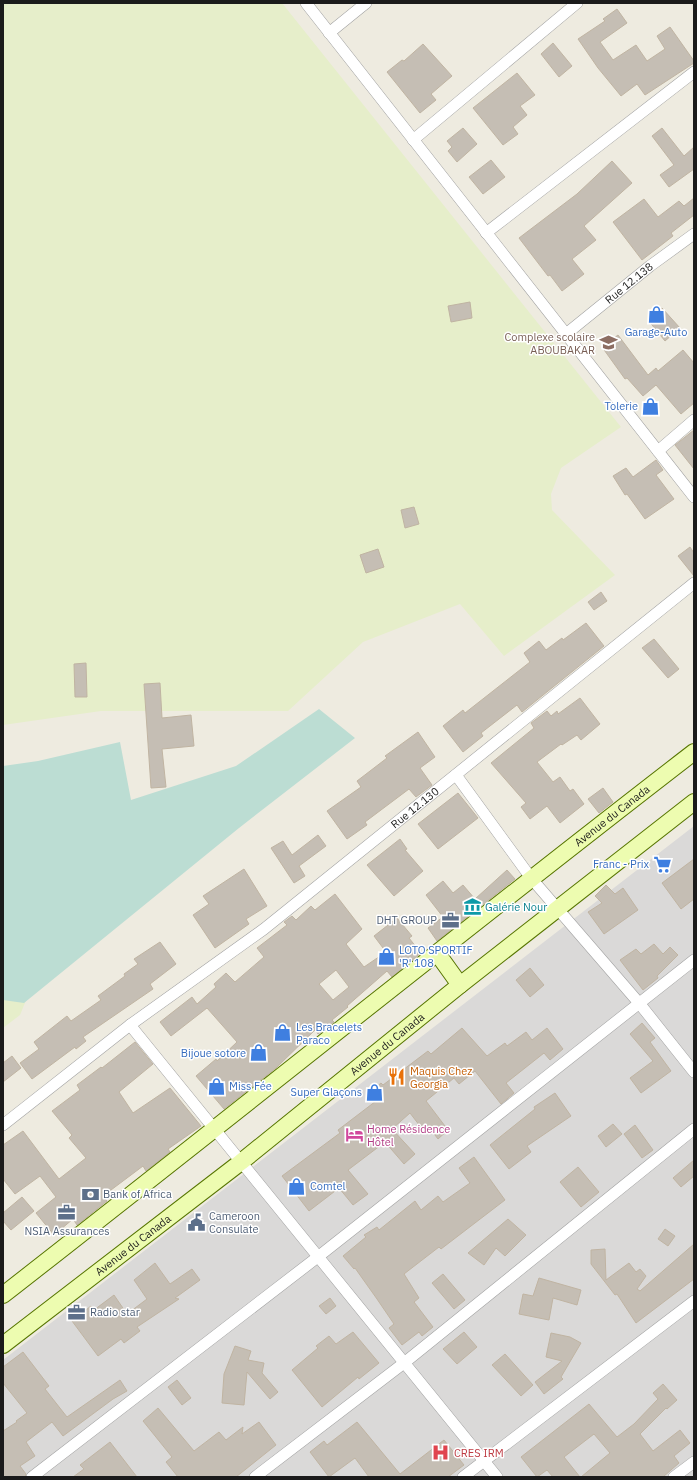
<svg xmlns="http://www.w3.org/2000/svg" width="697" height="1480" viewBox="0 0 697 1480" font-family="'IBM Plex Sans',sans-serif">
	<rect width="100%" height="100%" fill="#eeebe0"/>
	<path fill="#dad9d8" d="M694,826V1477H3V1360Z"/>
	<path fill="#e6eeca" d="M3,3H282L621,427L561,468L551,494L552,510L615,575L504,656L460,604L363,642L288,711H101L3,725Z
		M3,985L29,993L20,1015L3,1028Z"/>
	<path fill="#bcddd3" d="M319,709L355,738L239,828L24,1003L3,1000V766L38,761L120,742L131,800L236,766Z"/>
	<path fill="#c5beb4" stroke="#c0b4a2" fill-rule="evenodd" d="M617,9L627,23L600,42L613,60L636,45L647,61L665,49L657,36L670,27L694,61V63L645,95L637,84L621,96L598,68L578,39L605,21L603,19Z
		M553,43L572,66L559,77L541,54Z
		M423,44L452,76L431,94L436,100L420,113L387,72L402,60L404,61Z
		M517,73L535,95L520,106L527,115L513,127L518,134L503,145L473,108Z
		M463,128L477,144L457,162L448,151L452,147L447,141Z
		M662,128L684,156L694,147V169L669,187L660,175L674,165L652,136Z
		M491,160L505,177L483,194L469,177Z
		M612,161L632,183L584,226L596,240L572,259L584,274L562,291L550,275L548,276L519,238L577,194Z
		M694,198V215L671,233L673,236L642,260L613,222L644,199L658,217L679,201L684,206Z
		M470,302L472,318L451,322L448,306Z
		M662,308L680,328L665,341L648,320Z
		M618,335L648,375L656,368L658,371L683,350L694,363V403L681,414L656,385L643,396L627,378L625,379L602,347Z
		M694,430V469L675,445Z
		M656,460L663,470L656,475L674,499L645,519L627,494L625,495L613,476L626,468L633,477Z
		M414,507L419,524L405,528L401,510Z
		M690,547L694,553V576L678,556Z
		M378,549L384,567L366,573L360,555Z
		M601,592L607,601L594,610L588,602Z
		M586,623L604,646L522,712L517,705L481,733L483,736L463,752L443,726L463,710L465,713L530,662L524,653L539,641L546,650L562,638L563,640Z
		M654,639L679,669L668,678L642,648Z
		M86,663L87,697H75L74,664Z
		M160,683L162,718L191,715L194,746L162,749L166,787L151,788L144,684Z
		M580,698L600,724L581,740L577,735L562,745L561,744L537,762L553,782L560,777L570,791L573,789L584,804L560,823L547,806L530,819L521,807L526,803L491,763L534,728L531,723L547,711L551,716L557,711L558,714Z
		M418,732L435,757L420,768L432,785L416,797L409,789L365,822L367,825L347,839L327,811L361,787L357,781L387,758L385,756Z
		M603,788L613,802L599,813L588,799Z
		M458,793L478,818L438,849L418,824Z
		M318,835L326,846L299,866L305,876L294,883L271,848L283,841L292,855Z
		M400,839L407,849L405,850L423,871L394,896L367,865Z
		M694,859V899L681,909L662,883Z
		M244,869L267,906L246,919L249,924L215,948L193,915L209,904L203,896Z
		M507,870L515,879L437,941L428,928L443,917L426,895L443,881L453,893L463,885L475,899Z
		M606,885L615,894L623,888L638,910L604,934L588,912L602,903L595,896Z
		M335,894L362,929L346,944L364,967L386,952L374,936L397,918L412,936L409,938L421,953L392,977L387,971L347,1006L348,1007L332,1020L334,1022L318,1034L315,1030L276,1068L224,1109L196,1076L216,1059L217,1061L237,1042L207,1008L171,1036L160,1022L192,997L197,1004L216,987L214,984L226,973L235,982L264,957L257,948L287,925L284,922L292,916L296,920L311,906L315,910ZM336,970L349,987L333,1000L319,984Z
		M160,942L176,964L150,984L153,989L83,1037L86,1041L76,1049L75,1047L32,1079L20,1063L39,1049L34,1042L67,1016L71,1021L101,1000L98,996L125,976L124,974L138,964L134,959Z
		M654,944L663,954L670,947L678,955L657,976L658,978L643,990L620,960L636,949L641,954Z
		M530,968L544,985L530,997L516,980Z
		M642,1023L655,1038L650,1042L671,1071L641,1093L630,1078L653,1061L630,1034Z
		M462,1028L487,1056L505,1043L507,1046L526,1032L532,1040L547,1028L563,1049L550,1060L544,1053L506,1083L514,1093L501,1104L475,1071L459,1084L454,1078L426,1101L448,1130L438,1139L428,1126L423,1130L410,1113L392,1129L415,1154L404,1164L385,1142L348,1170L368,1194L353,1205L339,1188L309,1211L282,1176L340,1133L338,1130L376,1101L369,1093L381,1083L383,1085L428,1051L431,1054Z
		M135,1042L153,1064L119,1092L133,1113L170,1088L201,1126L168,1149L170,1152L146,1171L143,1166L103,1196L107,1201L77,1225L73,1219L54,1235L36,1213L56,1197L40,1176L15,1194L3,1179V1145L23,1131L59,1179L86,1158L69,1138L72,1135L52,1111L80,1090L77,1085L101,1067L102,1068Z
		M12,1056L21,1068L3,1082V1063Z
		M555,1093L571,1116L527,1146L531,1152L509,1169L490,1145L535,1109L534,1107Z
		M613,1124L622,1134L606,1147L598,1136Z
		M635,1125L653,1150L642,1158L624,1134Z
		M474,1157L505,1200L441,1249L439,1247L404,1274L419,1298L414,1302L433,1327L422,1336L419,1332L402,1345L389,1328L394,1324L377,1299L355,1268L354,1269L343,1256L366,1237L364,1235L377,1227L379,1230L415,1201L421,1210L438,1196L443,1202L470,1183L459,1168Z
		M694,1160V1176L681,1187L673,1178Z
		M578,1167L599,1192L581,1207L560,1182Z
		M22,1197L34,1211L11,1230L3,1221V1213Z
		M508,1219L526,1235L505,1256L496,1248L484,1265L468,1253Z
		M665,1229L675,1236L668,1246L658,1239Z
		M694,1244V1279L636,1323L617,1294L615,1295L591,1264V1250L605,1249L606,1280L629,1263L636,1272L640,1269L646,1276L637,1289L640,1291Z
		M155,1263L170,1284L192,1269L200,1280L175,1298L179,1299L137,1327L140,1331L124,1343L121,1339L98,1356L72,1321L91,1306L94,1310L114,1295L127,1314L147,1299L134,1280Z
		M443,1274L465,1300L454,1309L432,1283Z
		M539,1278L581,1290L577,1305L553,1298L549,1320L519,1314L523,1294L533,1296Z
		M330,1298L336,1306L326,1314L319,1306Z
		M353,1332L379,1363L359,1379L358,1377L322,1407L292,1370L318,1348L316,1346L329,1336L336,1344Z
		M464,1332L477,1347L457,1364L443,1349Z
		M551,1333L570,1337L581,1343L561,1377L563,1379L544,1394L535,1382L562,1361L546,1357Z
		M235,1346L251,1351L248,1360L264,1363L262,1373L278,1392L270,1399L247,1372L244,1405L222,1403L224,1374Z
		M23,1352L49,1386L45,1389L67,1417L120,1380L127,1391L113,1399L63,1436L52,1422L26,1442L35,1456L20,1466L26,1474L25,1477H3V1431L17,1422L16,1421L27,1413L3,1383V1367Z
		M505,1354L533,1385L521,1396L492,1365Z
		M177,1380L191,1398L182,1405L168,1387Z
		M663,1384L677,1400L667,1409L666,1408L640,1434L653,1451L680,1430L690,1443L674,1456L679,1463L663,1477H581L610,1453L594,1434L564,1457L580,1477H553L547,1470L537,1477L521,1457L589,1404L617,1437L634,1424L658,1399L653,1393Z
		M158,1408L194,1451L219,1432L226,1440L243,1427L242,1434L259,1422L276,1445L236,1477H178L166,1462L172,1457L143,1421Z
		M357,1422L400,1474L444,1440L464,1465L448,1477H369L355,1458L329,1477L310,1452L324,1441L327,1445Z
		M110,1442L137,1477H73L84,1469L80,1465Z"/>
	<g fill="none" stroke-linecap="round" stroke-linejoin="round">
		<defs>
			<g id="minor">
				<path d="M306,3L694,497"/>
				<path d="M329,33L366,3"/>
				<path d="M413,140L577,3"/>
				<path d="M486,233L694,72"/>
				<path id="s1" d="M566,334L650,266L694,234"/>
				<path d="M658,451L694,420"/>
				<path d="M456,775L531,878L639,1003L694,1072"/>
				<path d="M130,1025L497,1477"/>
				<path id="s2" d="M3,1125L130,1025L264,929L694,583"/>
				<path d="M32,1477L319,1256L694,960"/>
				<path d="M255,1477L404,1363L694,1129"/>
				<path d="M463,1477L694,1301"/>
				<path d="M674,1477L694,1462"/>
			</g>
			<g id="secondary">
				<path d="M437,953L460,985"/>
				<path id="s3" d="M3,1295C234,1115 462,931 694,752"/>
				<path id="s4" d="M3,1345L241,1162L460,985L694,802"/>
			</g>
		</defs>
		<use href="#minor" stroke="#a2a2a2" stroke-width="12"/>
		<use href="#secondary" stroke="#577500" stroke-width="18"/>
		<use href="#minor" stroke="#fff" stroke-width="11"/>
		<use href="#secondary" stroke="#edfcb0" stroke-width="16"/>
	</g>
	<defs>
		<symbol id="shop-bare" viewBox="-9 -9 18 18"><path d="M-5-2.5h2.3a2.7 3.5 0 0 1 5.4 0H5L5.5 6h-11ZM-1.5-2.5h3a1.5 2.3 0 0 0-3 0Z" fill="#3f7fe0" stroke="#fff" stroke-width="2.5" paint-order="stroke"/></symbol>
		<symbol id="school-bare" viewBox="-9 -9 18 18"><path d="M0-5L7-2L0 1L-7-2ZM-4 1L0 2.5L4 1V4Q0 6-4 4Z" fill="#8d6e63" stroke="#fff" stroke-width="2.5" paint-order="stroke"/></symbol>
		<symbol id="supermarket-bare" viewBox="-9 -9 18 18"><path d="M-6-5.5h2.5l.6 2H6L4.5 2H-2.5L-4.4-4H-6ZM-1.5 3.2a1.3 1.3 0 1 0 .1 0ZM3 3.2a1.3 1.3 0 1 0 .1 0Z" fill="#3f7fe0" stroke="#fff" stroke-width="2.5" paint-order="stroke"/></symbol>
		<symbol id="museum-bare" viewBox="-9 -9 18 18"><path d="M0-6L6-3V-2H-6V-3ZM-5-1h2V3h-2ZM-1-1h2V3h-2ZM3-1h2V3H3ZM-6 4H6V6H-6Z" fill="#0f9aa8" stroke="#fff" stroke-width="2.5" paint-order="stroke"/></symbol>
		<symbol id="office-bare" viewBox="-9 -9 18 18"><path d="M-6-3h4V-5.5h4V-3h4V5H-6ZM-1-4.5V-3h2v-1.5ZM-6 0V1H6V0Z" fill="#5c6f8a" stroke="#fff" stroke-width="2.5" paint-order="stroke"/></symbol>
		<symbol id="restaurant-bare" viewBox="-9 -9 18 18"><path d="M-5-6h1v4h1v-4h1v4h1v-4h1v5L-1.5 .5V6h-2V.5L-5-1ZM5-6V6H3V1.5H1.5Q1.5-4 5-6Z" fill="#e8710a" stroke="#fff" stroke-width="2.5" paint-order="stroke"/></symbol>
		<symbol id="hotel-bare" viewBox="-9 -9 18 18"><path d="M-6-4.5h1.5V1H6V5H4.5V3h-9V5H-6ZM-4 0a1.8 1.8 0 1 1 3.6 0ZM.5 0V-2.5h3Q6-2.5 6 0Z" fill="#d1479c" stroke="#fff" stroke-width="2.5" paint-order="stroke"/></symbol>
		<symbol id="bank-bare" viewBox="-9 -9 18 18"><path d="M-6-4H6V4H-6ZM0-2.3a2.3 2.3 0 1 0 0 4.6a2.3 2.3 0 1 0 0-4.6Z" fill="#5c6f8a" stroke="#fff" stroke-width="2.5" paint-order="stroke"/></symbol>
		<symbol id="civic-bare" viewBox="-9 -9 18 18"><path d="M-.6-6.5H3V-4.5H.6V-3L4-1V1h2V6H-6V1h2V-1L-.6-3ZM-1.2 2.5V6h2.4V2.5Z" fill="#5c6f8a" stroke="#fff" stroke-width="2.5" paint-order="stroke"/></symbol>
		<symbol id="hospital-bare" viewBox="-9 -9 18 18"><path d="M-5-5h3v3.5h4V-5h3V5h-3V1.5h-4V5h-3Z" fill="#e0444e" stroke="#fff" stroke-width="2.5" paint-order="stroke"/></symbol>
	</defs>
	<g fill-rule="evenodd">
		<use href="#shop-bare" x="644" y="302" width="25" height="25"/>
		<use href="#school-bare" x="596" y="330" width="25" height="25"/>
		<use href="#shop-bare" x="638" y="394" width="25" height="25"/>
		<use href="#supermarket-bare" x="650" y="852" width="25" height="25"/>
		<use href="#museum-bare" x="460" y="894" width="25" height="25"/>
		<use href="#office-bare" x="438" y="908" width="25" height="25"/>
		<use href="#shop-bare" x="374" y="944" width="25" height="25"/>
		<use href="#shop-bare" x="270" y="1020" width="25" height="25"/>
		<use href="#shop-bare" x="246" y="1040" width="25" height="25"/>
		<use href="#restaurant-bare" x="384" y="1064" width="25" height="25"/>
		<use href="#shop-bare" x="204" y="1074" width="25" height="25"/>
		<use href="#shop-bare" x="362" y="1080" width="25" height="25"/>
		<use href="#hotel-bare" x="342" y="1122" width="25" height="25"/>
		<use href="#shop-bare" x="284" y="1174" width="25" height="25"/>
		<use href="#bank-bare" x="78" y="1182" width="25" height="25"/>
		<use href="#office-bare" x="54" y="1200" width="25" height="25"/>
		<use href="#civic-bare" x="184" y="1210" width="25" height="25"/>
		<use href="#office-bare" x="64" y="1300" width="25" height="25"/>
		<use href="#hospital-bare" x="428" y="1440" width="25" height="25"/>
	</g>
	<g text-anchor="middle" stroke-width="3" stroke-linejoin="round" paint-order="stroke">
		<g font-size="11" fill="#1b1b1b" stroke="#fff">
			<text dy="4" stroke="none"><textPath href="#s1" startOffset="81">Rue 12.138</textPath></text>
			<text dy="4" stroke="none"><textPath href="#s2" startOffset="520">Rue 12.130</textPath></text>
			<text dy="4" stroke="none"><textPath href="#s3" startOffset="775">Avenue du Canada</textPath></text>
			<text dy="4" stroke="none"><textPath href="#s4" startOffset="488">Avenue du Canada</textPath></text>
			<text dy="4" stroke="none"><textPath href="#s4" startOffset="164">Avenue du Canada</textPath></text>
		</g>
		<g font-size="11" fill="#366cbe" stroke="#fff" text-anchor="end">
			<text x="656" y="336" text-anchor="middle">Garage-Auto</text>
			<text x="638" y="410">Tolerie</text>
			<text x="649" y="868">Franc - Prix</text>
			<text x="399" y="954" text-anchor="start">LOTO SPORTIF<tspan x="399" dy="13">'R' 108</tspan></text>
			<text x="296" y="1031" text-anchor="start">Les Bracelets<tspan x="296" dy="13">Paraco</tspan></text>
			<text x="246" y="1057">Bijoue sotore</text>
			<text x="229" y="1090" text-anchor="start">Miss Fée</text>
			<text x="362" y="1096">Super Glaçons</text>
			<text x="310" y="1190" text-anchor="start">Comtel</text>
		</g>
		<g font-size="11" fill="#785e54" stroke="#fff" text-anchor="end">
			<text x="595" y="341">Complexe scolaire<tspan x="595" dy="13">ABOUBAKAR</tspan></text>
		</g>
		<g font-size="11" fill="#0d838f" stroke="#fff" text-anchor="start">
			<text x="485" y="911">Galérie Nour</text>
		</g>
		<g font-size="11" fill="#4e5e75" stroke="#fff" text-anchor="start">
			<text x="437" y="924" text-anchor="end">DHT GROUP</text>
			<text x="103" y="1198">Bank of Africa</text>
			<text x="209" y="1220">Cameroon<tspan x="209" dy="13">Consulate</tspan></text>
			<text x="67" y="1235" text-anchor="middle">NSIA Assurances</text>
			<text x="90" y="1316">Radio star</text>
		</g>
		<g font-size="11" fill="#c56008" stroke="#fff" text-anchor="start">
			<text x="410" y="1075">Maquis Chez<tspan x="410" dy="13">Georgia</tspan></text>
		</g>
		<g font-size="11" fill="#b23c85" stroke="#fff" text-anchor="start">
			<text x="367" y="1133">Home Résidence<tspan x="367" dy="13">Hôtel</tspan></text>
		</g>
		<g font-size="11" fill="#be3a42" stroke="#fff" text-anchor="start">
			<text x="454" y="1457">CRES IRM</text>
		</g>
	</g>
	<rect width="697" height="1480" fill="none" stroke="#1b1b1b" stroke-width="8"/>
</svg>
